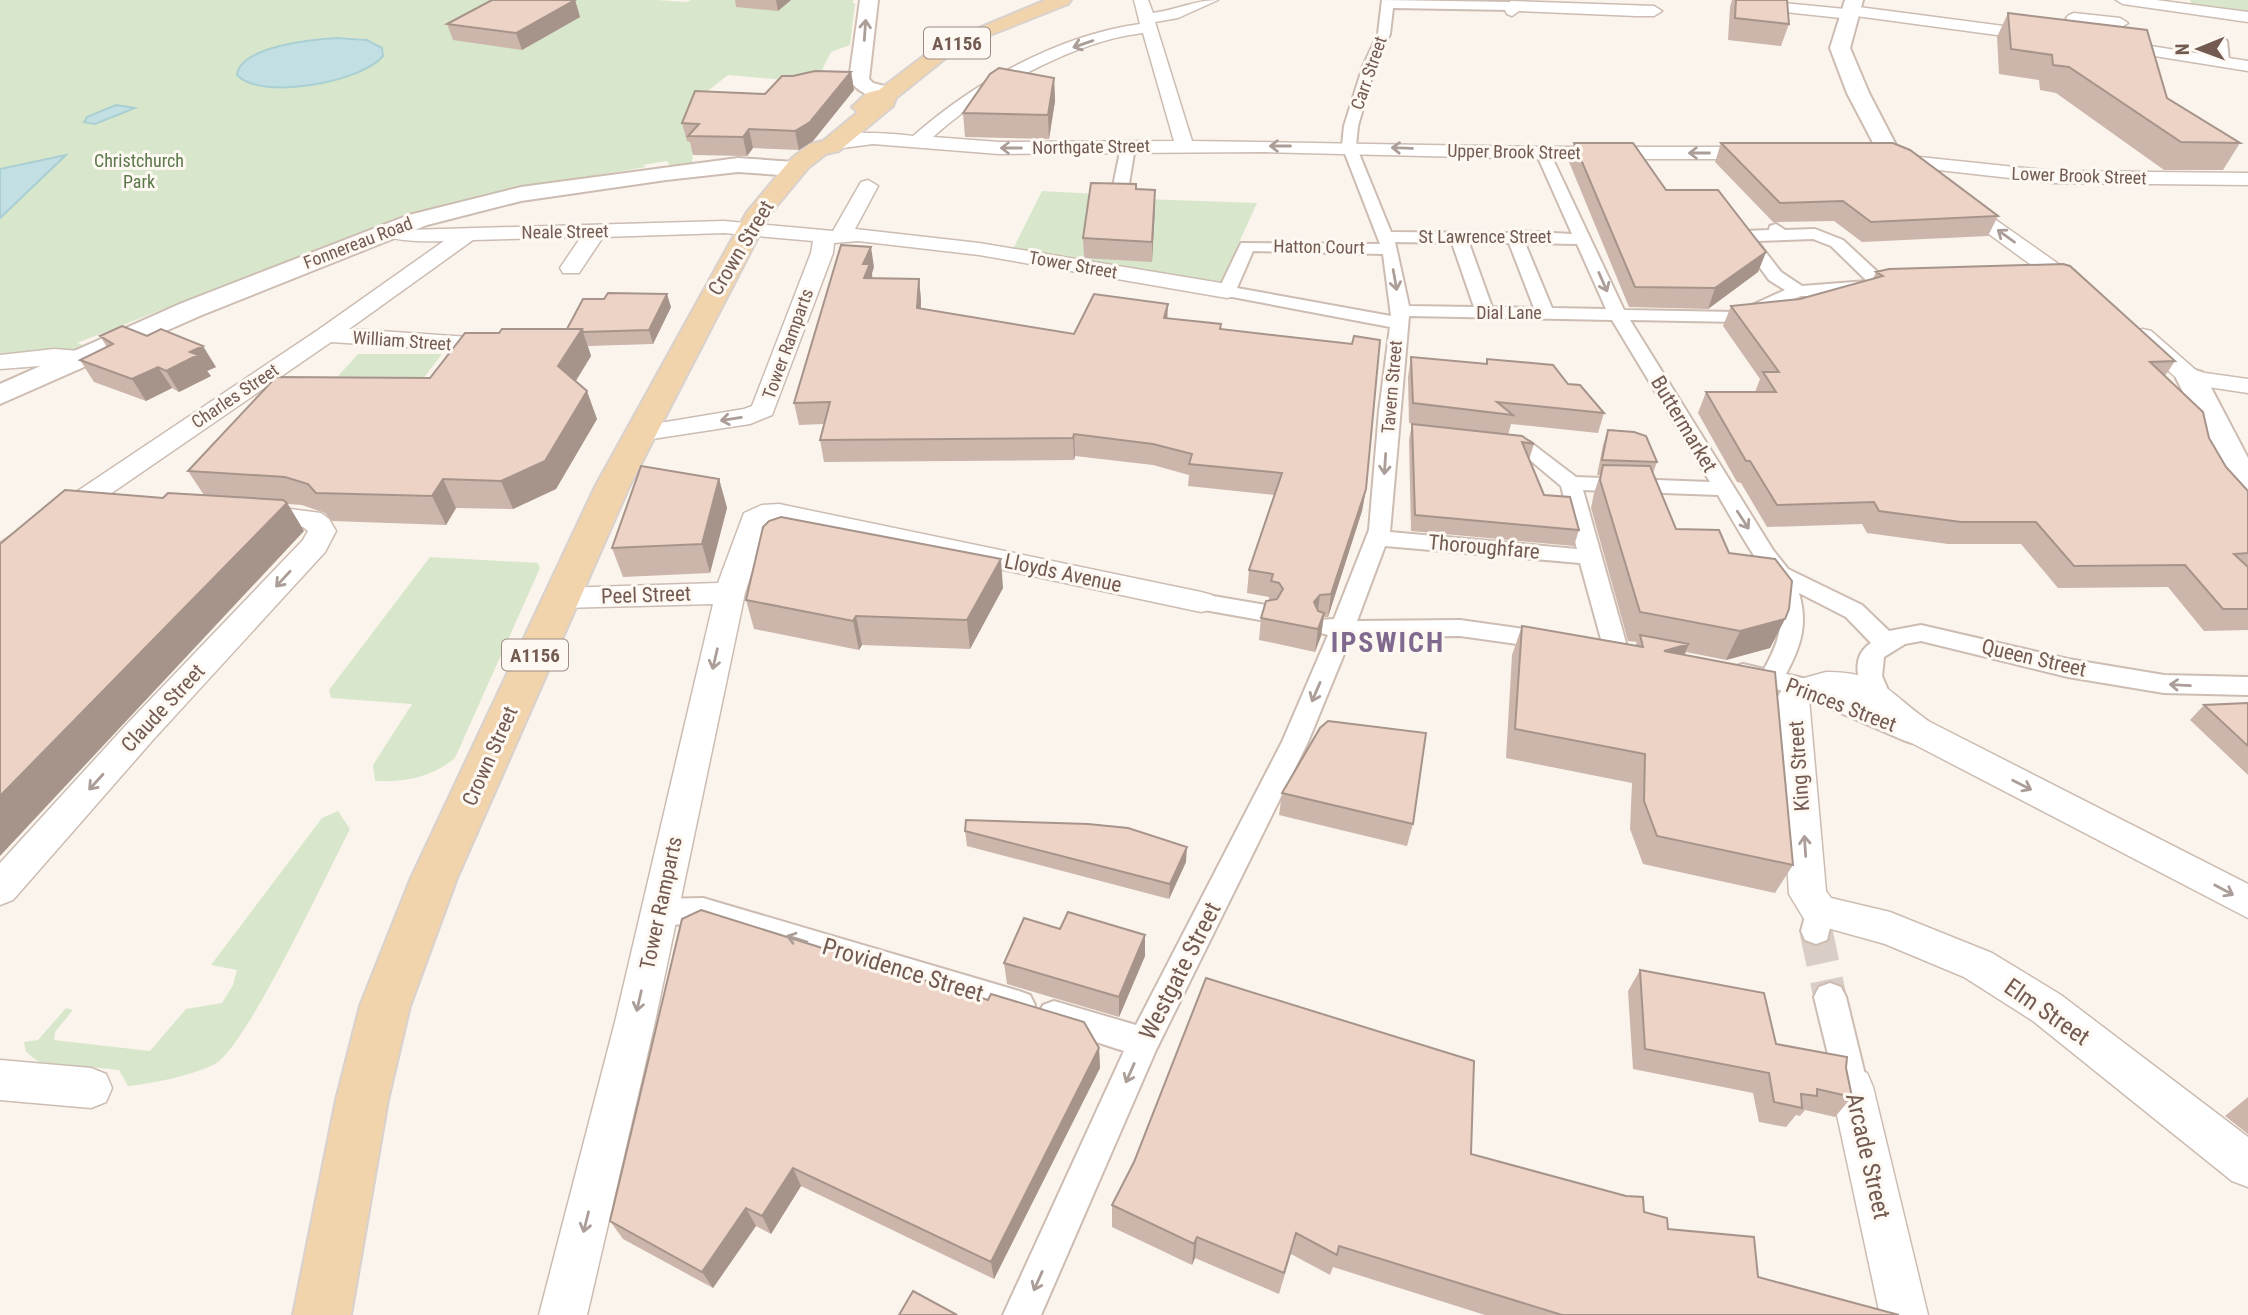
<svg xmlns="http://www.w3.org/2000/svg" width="2248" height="1315" viewBox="0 0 2248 1315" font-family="'Roboto Condensed',sans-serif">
	<rect width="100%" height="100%" fill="#fbf4ec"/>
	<path fill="#d8e7cb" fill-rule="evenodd" d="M0,0H657L687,2L691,0H854L852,2L855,4L850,45L831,52L822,70L837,74L806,82L728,75L699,98L695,106L692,166L672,169L667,161L643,165L646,167L510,190L369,229L77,343L87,346L85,347L0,364ZM326,38C344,38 374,34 384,52C368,81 302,87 272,86L243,62C268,46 297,42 326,38Z
		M2190,0H2248V15L2193,8Z
		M1042,191L1115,195L1116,198L1257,203L1219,287L1012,251Z
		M358,354H442L403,405H312Z
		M430,557L538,563L540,568L455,758C431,778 405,782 375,781L373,765L412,704L331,698L329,690Z
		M338,811L350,829C328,871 247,1046 215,1064C191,1076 154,1083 128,1086L119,1070L39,1062L26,1052L24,1042L38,1040L66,1008L73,1010L55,1032L54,1040L150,1051L186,1009L222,1003L233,985L237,970L211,965L322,818Z"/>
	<path fill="#c2e0e3" stroke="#a9cfd3" stroke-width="2" d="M338,38L367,40L382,48L383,56C362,82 261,101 237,75C240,46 315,39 338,38Z
		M116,105L135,108L95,124L84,122L87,117Z
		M66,155L0,218V169Z"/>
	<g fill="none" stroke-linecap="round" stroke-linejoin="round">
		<path stroke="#d9cec5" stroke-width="33" stroke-dasharray="33 17" stroke-linecap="butt" d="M1816,931L1830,997"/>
		<defs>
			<path id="pedestrian" d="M1382,0L1511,2L1517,6L1511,10L1393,8L1390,34L1375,66L1358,126L1356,146L1391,232L1508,233L1514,231L1572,234L1536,153L1543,149L1550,153L1624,310L1737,312L1785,290L1769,280L1737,236L1745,231L1769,230L1770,226L1776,224L1785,230L1815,229L1843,240L1884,278L1887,282L1884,286L1878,287L1869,283L1868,289L1831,296H1801L1740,322L1630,320L1773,550L1788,569L1862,605L1889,631L1921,625L2068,659L2164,675L2248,677V695L2164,693L2068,677L1921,641L1905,644L1884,657L1882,676L1891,697L1887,704L1878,706L1869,704C1858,685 1849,657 1871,643L1846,617L1799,593C1808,624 1801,646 1786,674L1814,681L1921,726L1925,733L1921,740L1912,743L1903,740L1799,695L1734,679L1731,673L1734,667L1743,664L1764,669C1791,622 1783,599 1755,557C1742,537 1730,516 1718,495L1583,490L1628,650L1625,656L1616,659L1607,656L1604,650L1580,563L1385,546L1357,621L1460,620L1552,633L1561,635L1564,641L1561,647L1552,649L1460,636L1351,637L1308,742L1156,1050L1041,1315H1003L1124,1051L1043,1025L1038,1015L1043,1005L1054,1001L1136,1025L1282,742L1328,635L1317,632L1313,626L1317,620L1334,619L1369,530L1379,411L1390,327L1227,296L1218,291L1241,243L1380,244L1342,146L1344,126L1363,66L1378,34ZM1813,239L1831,246L1867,281L1802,286L1781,272L1757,241ZM1395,242L1452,243L1474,307L1409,306ZM1469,243H1509L1534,308L1492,307ZM1525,243L1577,244L1606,309L1552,308ZM1253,251L1383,254L1391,316L1237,288ZM1409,316L1612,320L1710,482L1576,477L1530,442L1502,435L1495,437L1492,441L1495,445L1524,455L1561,486L1577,549L1390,532Z
				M2221,37L2227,41L2229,61L2223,65L2217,61L2215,41Z
				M1128,143L1135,147L1127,196L1119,201L1111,196L1121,147Z
				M1201,594L1266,605L1274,607L1278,613L1274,619L1266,621L1193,608L1189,602L1193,596Z
				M703,898L1019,991L1030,995L1035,1005L1030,1015L1019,1019L703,924L660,925L650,921L645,912L650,903L660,899Z
				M1819,898L1829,902L1834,911L1827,940L1816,944L1805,940L1801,931L1809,902Z
				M1830,983L1841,987L1846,997L1868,1087L1864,1098L1852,1103L1840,1098L1836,1087L1814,997L1819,987Z"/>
			<path id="minor" d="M1134,0H1148L1153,13C1176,10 1195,0 1218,0L1178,18L1155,22L1192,141L1543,147H1760L1769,153L1760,159H1543L1263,152L999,154L873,144L835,149L826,143C839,128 894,134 913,136C974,82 1059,35 1140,24ZM1143,33L1174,141L999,142L933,137C982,92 1076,40 1143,33Z
				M1752,0L1845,9L1851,6L2042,31L2050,36L2042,41L1856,16L1850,19L1747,8L1740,4L1742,1Z
				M2116,0H2156L2248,12V22L2123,4Z
				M1511,1L1654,6L1662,11L1654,16H1636L1519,11L1512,16L1507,14L1503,6Z
				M2074,13L2120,18L2128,23L2120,28L2069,21L2066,18L2069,15Z
				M2111,40L2248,61V71L2105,48L2103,45L2105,42Z
				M1910,156L2054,171L2248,173V185L2054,183L1903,166L1901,162L1903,158Z
				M868,180L878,186L855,229L979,243L1227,284L1235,286L1238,291L1235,296L1227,298L979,255L858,241L834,243L833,253L772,415L750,424L639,441L630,438L626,433L630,428L744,409L752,406L811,253L813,241L724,233L603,237L579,273H563L560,268L581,237L473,240L349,329L499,339L507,341L511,346L507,351L499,353L331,342L10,563L0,565V543L318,330L444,241C420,242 400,241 377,235L374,231L377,227L384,225L408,230L724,221L833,231L861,182Z
				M1959,197L1966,199L2087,284L2090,289L2087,294H2071L1952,207L1949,203L1952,199Z
				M2143,329L2151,331L2198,372L2248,379V393L2182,383L2135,341L2131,336L2135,331Z
				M54,349L93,352L97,357L93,362L0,369V355Z
				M251,504L321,513L329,519L336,531L325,552L152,741L13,900L0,905V863L128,723L303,540L308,531L303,527L241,519L237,513L241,507Z
				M779,504L1201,592L1212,595L1216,602L1212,609L1201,612L779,522L767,524L745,593L655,1022L587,1315H539L615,1022L713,604L561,608L550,605L546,598L550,591L561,588L718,583L744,513L762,505Z
				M1826,672C1884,672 1889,694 1930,722L2248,884V918L1906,740C1876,719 1852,680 1809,699L1826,891L1831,898L1890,912L1992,953L2061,995L2248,1137V1187L2232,1181L2033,1021L1964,977L1885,944L1806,922L1789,894L1777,698L1786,683Z
				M0,1060L91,1068L106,1074L112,1088L106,1102L91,1108L0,1100Z
				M1852,1067L1867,1073L1873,1087L1928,1315H1880L1831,1087L1837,1073Z"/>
			<path id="tertiary" d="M1845,0H1863L1850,48L1869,93L1898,149L1918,157L1922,162L1918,167L1910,169L1881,158L1847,93L1830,48Z
				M738,158L794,162L802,164L806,169L802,174L794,176L738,172L666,180L521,201L427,225L202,315L0,404V384L182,303L409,215L521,187Z
				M2191,369L2202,372L2206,378L2248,458V499L2236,496L2231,489L2176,378L2180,372Z"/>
			<path id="secondary" d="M860,0H878L869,79L873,83L896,89L900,93L896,97C879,102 859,94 849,80Z"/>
			<path id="primary" d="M1046,0H1071L1068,4L980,39L952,53L896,98L893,106L839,151L826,154L808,168L770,214L629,487L457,878L410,1006L388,1100L351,1315H293L336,1100L360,1006L411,878L595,487L747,212L792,158L810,144L823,141L858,112L852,107L867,93L879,90L938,45Z"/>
		</defs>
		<use href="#pedestrian" stroke="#ccbcb2" stroke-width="4"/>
		<use href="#minor" stroke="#ccbcb2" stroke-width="3"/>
		<use href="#tertiary" stroke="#ccbcb2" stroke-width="4"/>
		<use href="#secondary" stroke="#d0beb3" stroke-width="4"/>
		<use href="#primary" stroke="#d8d1ce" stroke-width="4"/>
		<use href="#pedestrian" fill="#fff" fill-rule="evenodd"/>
		<use href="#minor" fill="#fff" fill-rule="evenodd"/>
		<use href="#tertiary" fill="#fff" fill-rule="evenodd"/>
		<use href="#secondary" fill="#fff" fill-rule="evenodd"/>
		<use href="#primary" fill="#f1d3ac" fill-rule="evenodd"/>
	</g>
	<path fill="#ccb5aa" d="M575,0L580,17L522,50L453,40L447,24Z
		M735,0H791L778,11L736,7Z
		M1732,0H1787L1789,24L1781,46L1728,40L1730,7Z
		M2008,13L2167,98L2240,143L2223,170H2164L2056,93L2040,90L2039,80L1999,74L1997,37Z
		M851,72L854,90L813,141L799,150L753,148L747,156L693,155L690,142L687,141L682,123L765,94L793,76Z
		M1054,78L1055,101L1049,139L965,137L963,113Z
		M1574,143L1666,190L1766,252L1758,272L1708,309L1629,307L1569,162Z
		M1721,143L1998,216L1988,236L1862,242L1834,221L1773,222L1715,162Z
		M1136,189L1155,190L1152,262L1084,258L1083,238Z
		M874,267L872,273V278L919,279L921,300V309L1074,334L1167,318L1221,329L1366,489L1362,511L1328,617H1324L1321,636L1315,652L1259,640L1261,618L1269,600V597L1247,593L1249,570L1274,495L1188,486L1189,475L1153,465L1075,456L1074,460L824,462L820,440L824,424L799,425L794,403Z
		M1876,272L2175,361L2165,376L2209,438L2226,467L2248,491V630L2204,631L2168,587L2058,588L2021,544H1948L1867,533L1862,524L1767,527L1741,483L1737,482L1698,413L1706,392H1755L1760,379L1723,326L1731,306L1800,299L1873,279Z
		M604,299L671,307L653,344L588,346L591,356L576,381L597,419L556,489L513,509L456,508L446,525L332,521L325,513L302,505L288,504L304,531L163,498L204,495L188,471L430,378L499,333L567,329Z
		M100,336L216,367L207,371L211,376L179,392L172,388L146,401L94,382L80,360L107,347Z
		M1411,357L1486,364L1487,359L1568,384L1604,413L1598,433L1511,424L1508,435L1534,444L1529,460L1544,495L1579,530L1574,546L1411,531L1409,440L1412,424L1471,431L1409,423L1408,377Z
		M1608,430L1657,462L1653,473L1676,529L1729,553L1785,619L1770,648L1726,660L1686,652L1685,655L1793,865L1775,893L1643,864L1630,829L1632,783L1506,758L1512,655L1522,626L1635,646L1637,642L1628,641L1591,508L1594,493L1600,475H1597L1603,445Z
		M719,479L727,508L710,573L623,577L612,548Z
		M1003,588L970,649L862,645L859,650L754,629L746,600Z
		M2248,703V775L2190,720L2204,705Z
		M1282,793L1413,824L1407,846L1279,815Z
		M965,831L1186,862L1169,899L967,846Z
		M1060,929L1145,956L1119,1017L1007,984L1004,963Z
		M1640,970L1776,1044L1846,1068L1852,1097L1835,1117L1805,1110L1800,1116L1796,1115L1786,1127L1759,1122L1753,1093L1633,1069L1628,991Z
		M1099,1048L1100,1068L994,1279L801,1186L771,1234L756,1226L713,1288L623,1239L610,1221Z
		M2248,1097V1134L2225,1116Z
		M1471,1154L1644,1212L1668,1229L1758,1277L1899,1315H1485L1333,1267L1330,1275L1291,1254L1279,1294L1195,1258L1192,1265L1112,1227V1205Z"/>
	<path fill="#a6948b" d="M575,0L580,17L522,50L516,33Z
		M776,0H791L778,11Z
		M851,72L854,90L813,141L799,150L795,131Z
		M1054,78L1055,101L1049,139L1048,115Z
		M749,129L753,148L747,156L743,137Z
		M1155,190V209L1152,262V242Z
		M871,247L874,267L872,273L873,284L864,278L863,264Z
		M1766,252L1758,272L1708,309L1715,288Z
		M919,279L921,300L920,329L917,308Z
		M667,294L671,307L653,344L649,330Z
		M1168,304L1167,325L1164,318Z
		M582,329L591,356L568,393L558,366Z
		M203,346L216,367L207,371L211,376L179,392L166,371L190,352Z
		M158,367L172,388L146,401L132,379Z
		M587,391L597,419L556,489L513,509L501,481Z
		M1074,434L1075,456L1074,460L1073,438Z
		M443,479L456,508L446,525L432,496Z
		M719,479L727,508L710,573L702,544Z
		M1366,489L1362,511L1328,617L1331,594Z
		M287,503L304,531L0,856V796Z
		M1001,559L1003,588L970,649L967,620Z
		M1320,595L1317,617L1314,602Z
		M1324,613L1321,636L1315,652L1318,629Z
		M856,616L862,645L859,650L853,621Z
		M1785,619L1770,648L1726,660L1740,631Z
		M1689,644L1676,673L1664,651Z
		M1187,847L1186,862L1169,899L1170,884Z
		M1145,935V956L1119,1017V997Z
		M1099,1048L1100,1068L994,1279L991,1262Z
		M793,1168L801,1186L771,1234L762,1216Z
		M746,1208L756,1226L713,1288L702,1272Z
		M1197,1237L1195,1258L1192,1265L1194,1244Z"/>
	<path fill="#edd3c6" stroke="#a6948b" stroke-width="2" d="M492,0H575L516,33L447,24Z
		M1736,0H1787L1789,24L1735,18Z
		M2008,13L2147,30L2167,98L2240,143L2181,142L2069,67L2053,65L2052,55L2011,49Z
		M999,68L1054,78L1048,115L963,113L990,74Z
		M815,71L851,72L810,122L795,131L749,129L743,137L688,136L699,124L682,123L695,91L765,94L782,76H793Z
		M1574,143H1633L1666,190H1718L1766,252L1715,288L1635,287Z
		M1721,143H1893L1910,150L1998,216L1871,222L1843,201L1780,203Z
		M1091,183L1136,184V189L1155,190L1152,242L1083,238Z
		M841,245L871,247L863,264H870L864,278L919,279L917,308L1074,334L1094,294L1168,304L1164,318L1221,324L1220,329L1352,344L1354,336L1380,340L1366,489L1331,594L1320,595L1314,602L1318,611L1324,613L1318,629L1261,618L1266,601L1277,599L1283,589L1279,583L1271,581L1273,574L1249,570L1282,473L1189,464L1192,454L1153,444L1074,434L1073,438L820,440L830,402L794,403Z
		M2063,264L2070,266L2175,361L2150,362L2203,412L2209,438L2226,467L2248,491V553L2234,554L2248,567V609H2223L2185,565L2074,566L2036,522H1961L1879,511L1874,502L1777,505L1750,461H1746L1706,392H1776L1763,372H1779L1731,306L1800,299L1883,276L1876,272L1889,269Z
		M608,293L667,294L649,330L583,332L582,329H567L583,299H604Z
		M122,326L147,336L161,329L203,346L190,352L198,355L166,371L158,367L132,379L80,360L113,344L100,336Z
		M502,329H582L558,366L587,391L545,461L501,481L443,479L432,496L316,493L308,484L285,477L188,471L276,377L430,378L465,333H499Z
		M1411,357L1487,364V359L1553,365L1568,384L1580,385L1604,413L1497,402L1513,415L1413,403Z
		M1412,424L1522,436L1534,444L1522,442L1544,495L1570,497L1579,530L1415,515Z
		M1608,430L1634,432L1646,436L1657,462L1602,460Z
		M1603,465L1650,466L1676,529L1719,530L1729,553L1775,559L1792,581L1789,609L1785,619L1740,631L1640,612L1600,480Z
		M641,466L719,479L702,544L612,548Z
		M65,490L163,498L168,493L283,500L287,503L0,796V544Z
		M781,517L1001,559L967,620L856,616L853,621L746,600L763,527L769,521Z
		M1522,626L1643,647L1640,635L1689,644L1664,651L1775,672L1793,865L1657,836L1644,801L1645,754L1515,729Z
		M2248,703V746L2204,705Z
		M1328,721L1426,733L1413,824L1282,793L1320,728Z
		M966,820L1088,824L1128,828L1187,847L1170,884L965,831Z
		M701,910L988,1000L991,994L1084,1022L1099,1048L991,1262L793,1168L762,1216L746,1208L702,1272L610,1221L682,919Z
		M1068,912L1145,935L1119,997L1004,963L1024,918L1060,929Z
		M1640,970L1764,993L1776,1044L1847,1057L1846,1068L1852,1097L1817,1089V1096L1801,1094L1802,1108L1774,1102L1769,1073L1645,1049Z
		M1206,978L1474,1061L1471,1154L1626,1196L1643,1197L1644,1212L1667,1218L1668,1229L1754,1237L1758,1277L1899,1315H1562L1339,1246L1337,1255L1296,1233L1284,1273L1197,1237L1194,1244L1112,1205L1134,1162Z
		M913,1291L957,1315H899Z"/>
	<defs><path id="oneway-shaft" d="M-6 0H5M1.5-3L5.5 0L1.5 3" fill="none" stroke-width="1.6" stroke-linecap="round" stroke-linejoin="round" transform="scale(1.75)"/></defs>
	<g stroke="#ab9d97">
		<use href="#oneway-shaft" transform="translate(865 30) rotate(-86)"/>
		<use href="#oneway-shaft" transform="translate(1083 44) rotate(161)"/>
		<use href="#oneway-shaft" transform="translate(1280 146) rotate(-180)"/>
		<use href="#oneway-shaft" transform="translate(1011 148) rotate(180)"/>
		<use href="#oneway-shaft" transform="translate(1402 148) rotate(-178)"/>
		<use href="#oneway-shaft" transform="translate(1699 153) rotate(180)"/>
		<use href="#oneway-shaft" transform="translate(2006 236) rotate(-144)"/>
		<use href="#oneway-shaft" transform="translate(1395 280) rotate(80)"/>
		<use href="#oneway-shaft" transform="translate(1603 282) rotate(66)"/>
		<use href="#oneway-shaft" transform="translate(731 419) rotate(171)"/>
		<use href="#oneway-shaft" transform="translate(1385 464) rotate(94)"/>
		<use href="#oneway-shaft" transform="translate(1743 520) rotate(57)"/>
		<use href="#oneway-shaft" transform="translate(283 579) rotate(133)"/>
		<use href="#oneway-shaft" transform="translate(715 659) rotate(103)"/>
		<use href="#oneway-shaft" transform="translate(2180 685) rotate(-177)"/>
		<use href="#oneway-shaft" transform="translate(1316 692) rotate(113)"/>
		<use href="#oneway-shaft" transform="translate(96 782) rotate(132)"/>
		<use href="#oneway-shaft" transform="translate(2022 785) rotate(27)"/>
		<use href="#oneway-shaft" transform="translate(1805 846) rotate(-94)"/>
		<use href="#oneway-shaft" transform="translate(2224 890) rotate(28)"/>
		<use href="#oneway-shaft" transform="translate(797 939) rotate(-163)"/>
		<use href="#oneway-shaft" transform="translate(639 1001) rotate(103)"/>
		<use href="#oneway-shaft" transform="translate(1130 1073) rotate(114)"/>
		<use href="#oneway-shaft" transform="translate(586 1222) rotate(104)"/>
		<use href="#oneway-shaft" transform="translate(1038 1281) rotate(114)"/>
	</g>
	<g text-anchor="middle" stroke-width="6" stroke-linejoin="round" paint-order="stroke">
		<g font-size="18" fill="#735b51" stroke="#fdf8f2">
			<text transform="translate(1369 73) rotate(-71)" y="6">Carr Street</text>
			<text transform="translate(1091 147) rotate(-1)" y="6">Northgate Street</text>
			<text transform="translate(1514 152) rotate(1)" y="6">Upper Brook Street</text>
			<text transform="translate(2079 176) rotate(2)" y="6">Lower Brook Street</text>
			<text transform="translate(565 232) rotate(-1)" y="6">Neale Street</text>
			<text x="1485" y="243">St Lawrence Street</text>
			<text transform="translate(358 243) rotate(-21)" y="6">Fonnereau Road</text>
			<text transform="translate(1319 247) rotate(1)" y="6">Hatton Court</text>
			<text transform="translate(1073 265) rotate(10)" y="6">Tower Street</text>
			<text x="1509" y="319">Dial Lane</text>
			<text transform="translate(402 341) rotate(4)" y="6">William Street</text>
			<text transform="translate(788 344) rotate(-70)" y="6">Tower Ramparts</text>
			<text transform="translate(1392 387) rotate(-85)" y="6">Tavern Street</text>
			<text transform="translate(235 396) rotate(-34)" y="6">Charles Street</text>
		</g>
		<g font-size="18" fill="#5a784a" stroke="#fdf8f2">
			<text x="139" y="167">Christchurch<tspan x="139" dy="21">Park</tspan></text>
		</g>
		<g fill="#fdf8f2" stroke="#9c8a81" stroke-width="2">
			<rect x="924" y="27.5" width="66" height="31" rx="5"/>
			<rect x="502" y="639.5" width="66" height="31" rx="5"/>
		</g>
		<g font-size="19" font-weight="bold" fill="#735b51">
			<text x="957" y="50">A1156</text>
			<text x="535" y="662">A1156</text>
		</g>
		<g font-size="21" fill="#735b51" stroke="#fdf8f2">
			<text transform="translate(741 248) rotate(-59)" y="7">Crown Street</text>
			<text transform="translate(1684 424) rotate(59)" y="7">Buttermarket</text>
			<text transform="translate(1484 547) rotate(5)" y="7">Thoroughfare</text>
			<text transform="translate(1063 573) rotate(12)" y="7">Lloyds Avenue</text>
			<text transform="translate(646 595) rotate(-2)" y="7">Peel Street</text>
			<text transform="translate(2034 658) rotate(13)" y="7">Queen Street</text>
			<text transform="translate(1841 705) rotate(21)" y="7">Princes Street</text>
			<text transform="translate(163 708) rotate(-47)" y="7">Claude Street</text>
			<text transform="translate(490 756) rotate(-66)" y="7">Crown Street</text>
			<text transform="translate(1799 766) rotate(-94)" y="7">King Street</text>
			<text transform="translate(661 903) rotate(-78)" y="7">Tower Ramparts</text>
		</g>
		<g font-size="24" fill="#735b51" stroke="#fdf8f2">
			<text transform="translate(903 970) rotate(17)" y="8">Providence Street</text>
			<text transform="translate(1180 971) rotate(-63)" y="8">Westgate Street</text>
			<text transform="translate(2047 1012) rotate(35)" y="8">Elm Street</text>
			<text transform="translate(1868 1156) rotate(77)" y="8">Arcade Street</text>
		</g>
		<g font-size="28" font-weight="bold" letter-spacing="2" fill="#80698e" stroke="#fdf8f2">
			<text x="1388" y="652">IPSWICH</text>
		</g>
	</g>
	<g transform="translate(2199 49) rotate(269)" stroke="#fdf8f2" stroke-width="5" paint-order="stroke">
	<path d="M0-5L12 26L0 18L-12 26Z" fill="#735b51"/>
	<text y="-10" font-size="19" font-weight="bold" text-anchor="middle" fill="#735b51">N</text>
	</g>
</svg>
